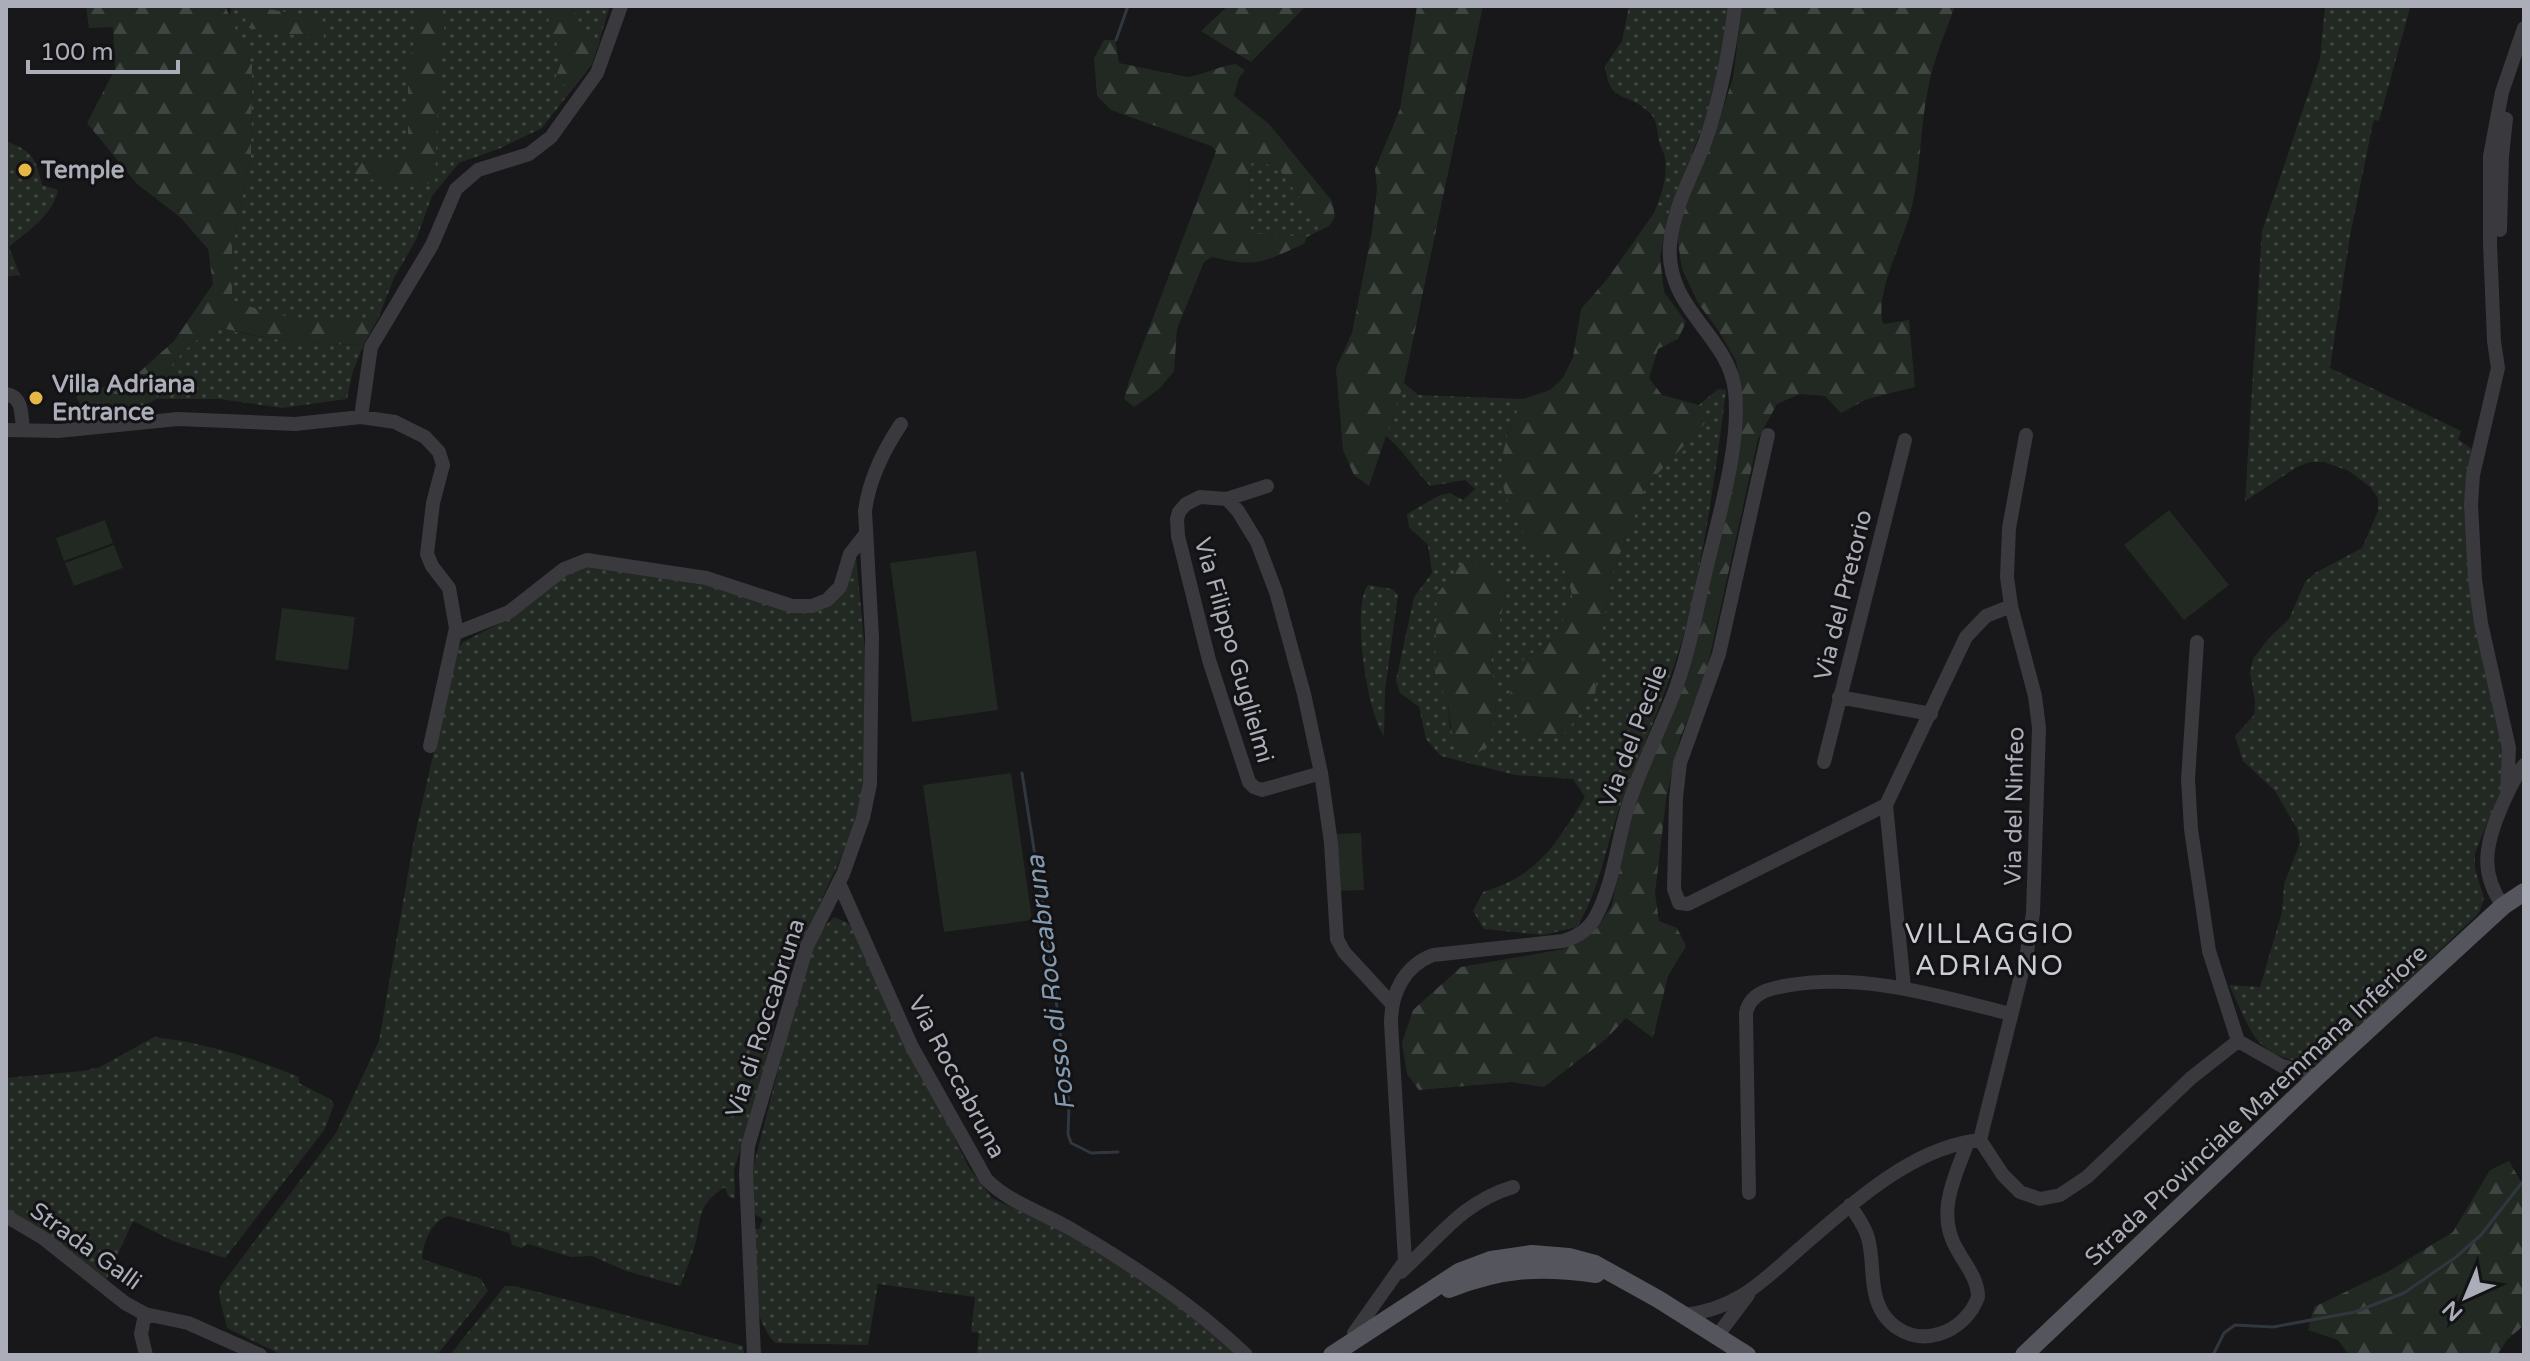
<svg xmlns="http://www.w3.org/2000/svg" width="2530" height="1361" viewBox="0 0 2530 1361" font-family="'Varela Round',sans-serif">
	<defs>
		<pattern id="grass-dots" width="8" height="8" patternUnits="userSpaceOnUse" patternTransform="scale(2)"><rect width="8" height="8" fill="#222923"/><path d="M2 2h.1M6 6h.1" fill="none" stroke="#3f4641" stroke-width="1.8" stroke-linecap="round"/></pattern>
		<pattern id="forest-firs" width="22" height="20" patternUnits="userSpaceOnUse" patternTransform="scale(2)"><rect width="22" height="20" fill="#222923"/><path d="M5 1l3.5 6h-7zM16 11l3.5 6h-7z" fill="#3f4641"/></pattern>
	</defs>
	<rect width="100%" height="100%" fill="#181719"/>
	<path fill="url(#grass-dots)" fill-rule="evenodd" d="M232,6H610L592,64L542,128L501,148L459,163L432,196L416,240L394,278L378,319L318,323L269,313L232,300V247L251,154L252,65L229,16Z
		M1629,6H1730L1717,90L1668,215L1654,213C1661,196 1668,177 1665,158C1664,152 1660,147 1659,141C1657,130 1657,119 1649,112C1625,90 1610,105 1605,66L1622,41Z
		M2325,6H2405L2410,8L2379,121L2375,120L2373,123L2350,236L2330,368L2461,431L2458,439L2472,449L2465,490L2505,745L2502,787L2475,853V869L2484,898L2479,913L2318,1066C2253,1054 2256,1041 2229,985L2260,987L2282,912L2284,884L2300,843L2297,829L2275,791L2243,761L2235,736L2254,715L2255,701L2250,673L2253,659L2269,638L2289,619L2305,582L2315,573L2362,548L2378,511V498L2370,487L2349,471L2324,462H2310L2297,467L2245,501L2262,231L2320,59Z
		M6,141C32,151 36,158 42,185L58,190C53,215 28,231 9,247L20,275L6,277Z
		M1257,158L1281,172L1323,229L1307,237L1254,233L1249,226L1250,165Z
		M215,327C268,339 309,347 364,344L353,371L347,399L282,408L219,399H156C162,368 189,344 215,327Z
		M1404,383L1418,395L1523,399L1507,436L1561,557L1573,599L1555,637L1523,660L1603,622L1613,572L1646,486L1704,423L1699,405L1718,389L1726,390C1716,471 1705,551 1685,630C1669,689 1643,744 1622,801C1606,843 1601,888 1577,927L1543,935L1484,929L1473,911L1483,892C1538,876 1556,844 1585,797L1573,779L1515,775L1441,756L1426,739L1419,707L1400,693L1396,680L1414,597L1432,573L1428,545L1409,527L1407,514L1440,495L1450,493L1463,500L1475,489L1465,480L1430,486C1414,469 1404,451 1386,436ZM1507,590L1491,658L1496,712L1450,728L1448,705Z
		M856,557L867,672L863,790L851,836L787,974L778,1004L768,1055L734,1170L735,1199L728,1196L725,1187C702,1202 701,1211 697,1236C696,1245 684,1277 680,1286L626,1271L592,1256L571,1257L528,1244L522,1248L512,1245L509,1233L448,1216C430,1223 424,1241 422,1259L481,1279L488,1291L437,1355H282L227,1328L219,1295L220,1287L336,1133L379,1041L414,839L457,650L463,642L514,616L575,568L590,565L704,584L812,612Z
		M1368,585L1392,589L1398,595L1385,690L1384,736C1367,714 1351,606 1368,585Z
		M834,917L848,923L858,938L968,1166L992,1198L1054,1227L1125,1270L1200,1320L1238,1355H977L979,1333L971,1332L975,1297L878,1284L868,1345L775,1343C748,1313 754,1267 752,1229H759L763,1219L752,1213V1172L800,984L819,932Z
		M154,1037C205,1043 251,1057 299,1077V1083L330,1099L334,1104L325,1129L225,1258L173,1241L133,1221L106,1280L6,1210V1078L83,1071L100,1067Z
		M505,1286H515L743,1346L744,1355H450Z"/>
	<path fill="url(#forest-firs)" d="M86,6H225L252,65L251,154L232,247V300L269,313L320,322L378,319L364,344C307,347 269,338 215,327C189,344 162,368 156,399L133,414L84,413L76,396L134,377L174,341L213,284L208,249L181,218L136,183L87,123L115,69L113,27L89,28Z
		M249,6L322,18L324,40L244,27Z
		M420,6H438L446,16L439,62L435,182L410,187L353,176L363,161L408,157V74Z
		M544,6H574L583,37L600,41L592,64L574,88L554,82L562,60Z
		M1228,6H1306L1251,62L1201,31Z
		M1417,6H1483L1404,383L1369,486L1354,475L1343,450L1336,368L1352,333L1372,231L1377,189L1375,169L1400,109Z
		M1742,6H1955C1945,33 1933,61 1928,89C1920,127 1921,168 1912,206C1905,240 1874,291 1883,324L1909,320L1915,387L1867,399L1841,413L1825,396L1800,394L1777,404L1758,439L1705,678L1680,738L1666,800L1655,893L1659,921L1677,928L1686,946L1668,976L1653,1038L1626,1018L1606,1039L1544,1087L1512,1082L1419,1090L1407,1074L1402,1043L1413,1010L1461,967L1564,949L1597,928L1611,907L1638,792L1661,733L1683,689L1705,601L1742,395L1736,361L1718,330L1698,303L1682,269L1676,229L1711,145L1733,78Z
		M1104,40H1115L1119,63L1187,77C1204,75 1218,66 1236,64L1245,70L1239,78L1234,96L1269,124L1332,201L1335,217L1329,226L1323,229L1281,172L1257,158L1250,165L1249,226L1254,233L1307,237L1304,244C1262,262 1258,268 1212,257L1204,262L1177,329L1174,371L1159,389L1134,407L1124,399L1129,381L1216,151L1211,146L1111,110L1097,96L1094,58Z
		M1654,213L1668,215L1660,258L1664,292L1686,322L1678,339L1658,349L1649,378L1662,395L1699,405L1705,423L1646,486L1613,572L1603,622L1595,695L1561,738L1525,734L1509,698L1523,660L1555,637L1573,598L1561,557L1533,550C1521,529 1505,504 1502,479C1498,453 1513,422 1523,399L1550,390L1563,378L1573,357L1581,309L1608,278Z
		M1464,561L1490,564L1507,590L1491,658L1496,712L1489,746L1472,756L1454,748L1448,705L1435,673L1437,594Z
		M2509,1161L2524,1187V1325L2507,1340L2497,1355H2349L2338,1340L2308,1330L2314,1307L2389,1271L2453,1232L2490,1170Z"/>
	<path fill="#222923" d="M2169,510L2229,585L2184,620L2124,545Z
		M105,520L113,543L64,561L56,538Z
		M114,545L123,568L74,586L65,563Z
		M976,551L998,710L912,722L890,563Z
		M282,608L355,617L348,670L275,660Z
		M1011,773L1032,920L944,932L923,785Z
		M1361,833L1364,890L1338,891L1336,834Z"/>
	<g fill="none" stroke-linecap="round" stroke-linejoin="round">
		<path stroke="#30373e" stroke-width="3" d="M1116,40L1128,6
			M1022,773L1050,951L1069,1105L1068,1134L1071,1143L1091,1153L1118,1152
			M2213,1355L2224,1333L2235,1325L2273,1327L2355,1312L2404,1293L2456,1257L2481,1235L2524,1180"/>
		<path stroke="#39393e" stroke-width="14" d="M2500,230L2502,156L2506,119
			M6,394C23,397 21,414 23,429
			M361,417L371,347L432,245L456,189L478,170L529,154L551,137L597,73L621,6
			M6,430L58,431L178,419L295,424L361,417L395,422L425,437L439,452L443,465L433,503L427,554L432,566L449,588L456,628L430,746
			M1768,435L1719,654L1680,763L1676,798L1674,889L1679,903L1688,904L1886,805L1966,637L1986,616L2011,606
			M2026,435L2009,528L2007,577L2011,606L2035,696L2039,728L2033,913L2027,952L1980,1140L2003,1175L2020,1192L2040,1199L2060,1195L2087,1177L2191,1078L2238,1041
			M1227,499L1267,486
			M456,633L509,612L564,569L587,560L706,578L792,606H812L827,600L840,587L850,554L864,536
			M2197,642L2188,779L2191,829L2209,951L2238,1041
			M1839,697L1931,714
			M1824,762L1905,440
			M1321,773L1262,790L1254,787L1249,782L1209,660L1178,536L1177,519L1179,512L1186,504L1200,497L1227,499L1238,511L1257,542L1276,592L1304,694L1321,773L1331,843L1337,939L1344,952L1392,1004
			M2507,794L2509,748L2481,623L2475,579L2471,504L2473,475L2498,368L2494,341L2490,243V156L2502,92L2524,28
			M1886,805L1904,988
			M839,883L912,1047L986,1179C1008,1202 1043,1213 1071,1229C1132,1265 1194,1305 1246,1355
			M2503,906C2480,873 2485,846 2500,810C2507,794 2513,779 2524,765
			M2238,1041L2282,1066L2318,1076
			M1749,1193L1746,1013C1750,992 1771,988 1790,985C1866,973 1938,996 2011,1014
			M1850,1205C1857,1216 1865,1226 1868,1238C1873,1256 1871,1275 1875,1293C1881,1324 1909,1343 1939,1334C1957,1329 1972,1314 1978,1297C1978,1279 1966,1266 1958,1251C1935,1215 1954,1178 1968,1142
			M6,1216L43,1238L125,1303L145,1314L141,1334L146,1355
			M1401,1272C1439,1238 1462,1202 1513,1187
			M145,1314L188,1323L260,1355
			M1684,1315C1736,1309 1761,1283 1798,1250C1847,1208 1907,1151 1973,1141
			M1717,1336L1748,1295
			M1357,1339L1354,1333L1405,1261L1391,1023C1391,993 1404,966 1433,955L1563,941C1577,937 1589,930 1596,916C1615,881 1617,838 1630,800C1642,764 1660,729 1674,693C1689,654 1696,611 1706,570C1718,518 1741,445 1735,391C1729,335 1665,309 1670,245C1673,208 1692,176 1705,142C1721,97 1729,53 1735,6
			M754,1355L746,1173L748,1146L807,946L843,874L863,818L870,784L872,637L865,511C869,479 883,451 901,424"/>
		<path stroke="#55565d" stroke-width="18" d="M1449,1289C1502,1268 1540,1266 1596,1274
			M1332,1355L1459,1272L1491,1260L1532,1254L1569,1257L1595,1264L1658,1299L1747,1355
			M2024,1355L2318,1076L2503,906L2524,892"/>
	</g>
	<g fill="#e5b744" stroke="#131214" stroke-width="3">
		<circle cx="25" cy="170" r="8"/>
		<circle cx="36" cy="398" r="8"/>
	</g>
	<g text-anchor="middle" stroke-width="6" stroke-linejoin="round" paint-order="stroke">
		<g font-size="24" font-weight="bold" fill="#abaeb8" stroke="#131214" text-anchor="start">
			<text x="41" y="178">Temple</text>
			<text x="52" y="392">Villa Adriana<tspan x="52" dy="28">Entrance</tspan></text>
		</g>
		<g font-size="24" fill="#abaeb8" stroke="#131214">
			<text transform="translate(1843 595) rotate(-76)" y="8">Via del Pretorio</text>
			<text transform="translate(1234 650) rotate(74)" y="8">Via Filippo Guglielmi</text>
			<text transform="translate(1633 736) rotate(-69)" y="8">Via del Pecile</text>
			<text transform="translate(2014 806) rotate(-89)" y="8">Via del Ninfeo</text>
			<text transform="translate(765 1018) rotate(-72)" y="8">Via di Roccabruna</text>
			<text transform="translate(957 1077) rotate(62)" y="8">Via Roccabruna</text>
			<text transform="translate(2256 1105) rotate(-43)" y="8">Strada Provinciale Maremmana Inferiore</text>
			<text transform="translate(86 1246) rotate(36)" y="8">Strada Galli</text>
		</g>
		<g font-size="26" font-style="italic" fill="#849ab0" stroke="#131214">
			<text transform="translate(1050 983) rotate(-97)" y="9">Fosso di Roccabruna</text>
		</g>
		<g font-size="28" letter-spacing="2" fill="#cbcdd4" stroke="#131214">
			<text x="1990" y="943">VILLAGGIO<tspan x="1990" dy="32">ADRIANO</tspan></text>
		</g>
	</g>
	<rect width="2530" height="1361" fill="none" stroke="#abaeb8" stroke-width="16"/>
	<g transform="translate(2466 1297) rotate(224)" stroke="#131214" stroke-width="6" paint-order="stroke">
	<path d="M0-6L14 30L0 20L-14 30Z" fill="#abaeb8"/>
	<text y="-12" font-size="22" font-weight="bold" text-anchor="middle" fill="#abaeb8">N</text>
	</g>
	<path d="M28 60v12h150v-12" fill="none" stroke="#abaeb8" stroke-width="4"/>
	<text x="40" y="60" font-size="24" fill="#abaeb8" stroke="#131214" stroke-width="6" paint-order="stroke">100 m</text>
</svg>
